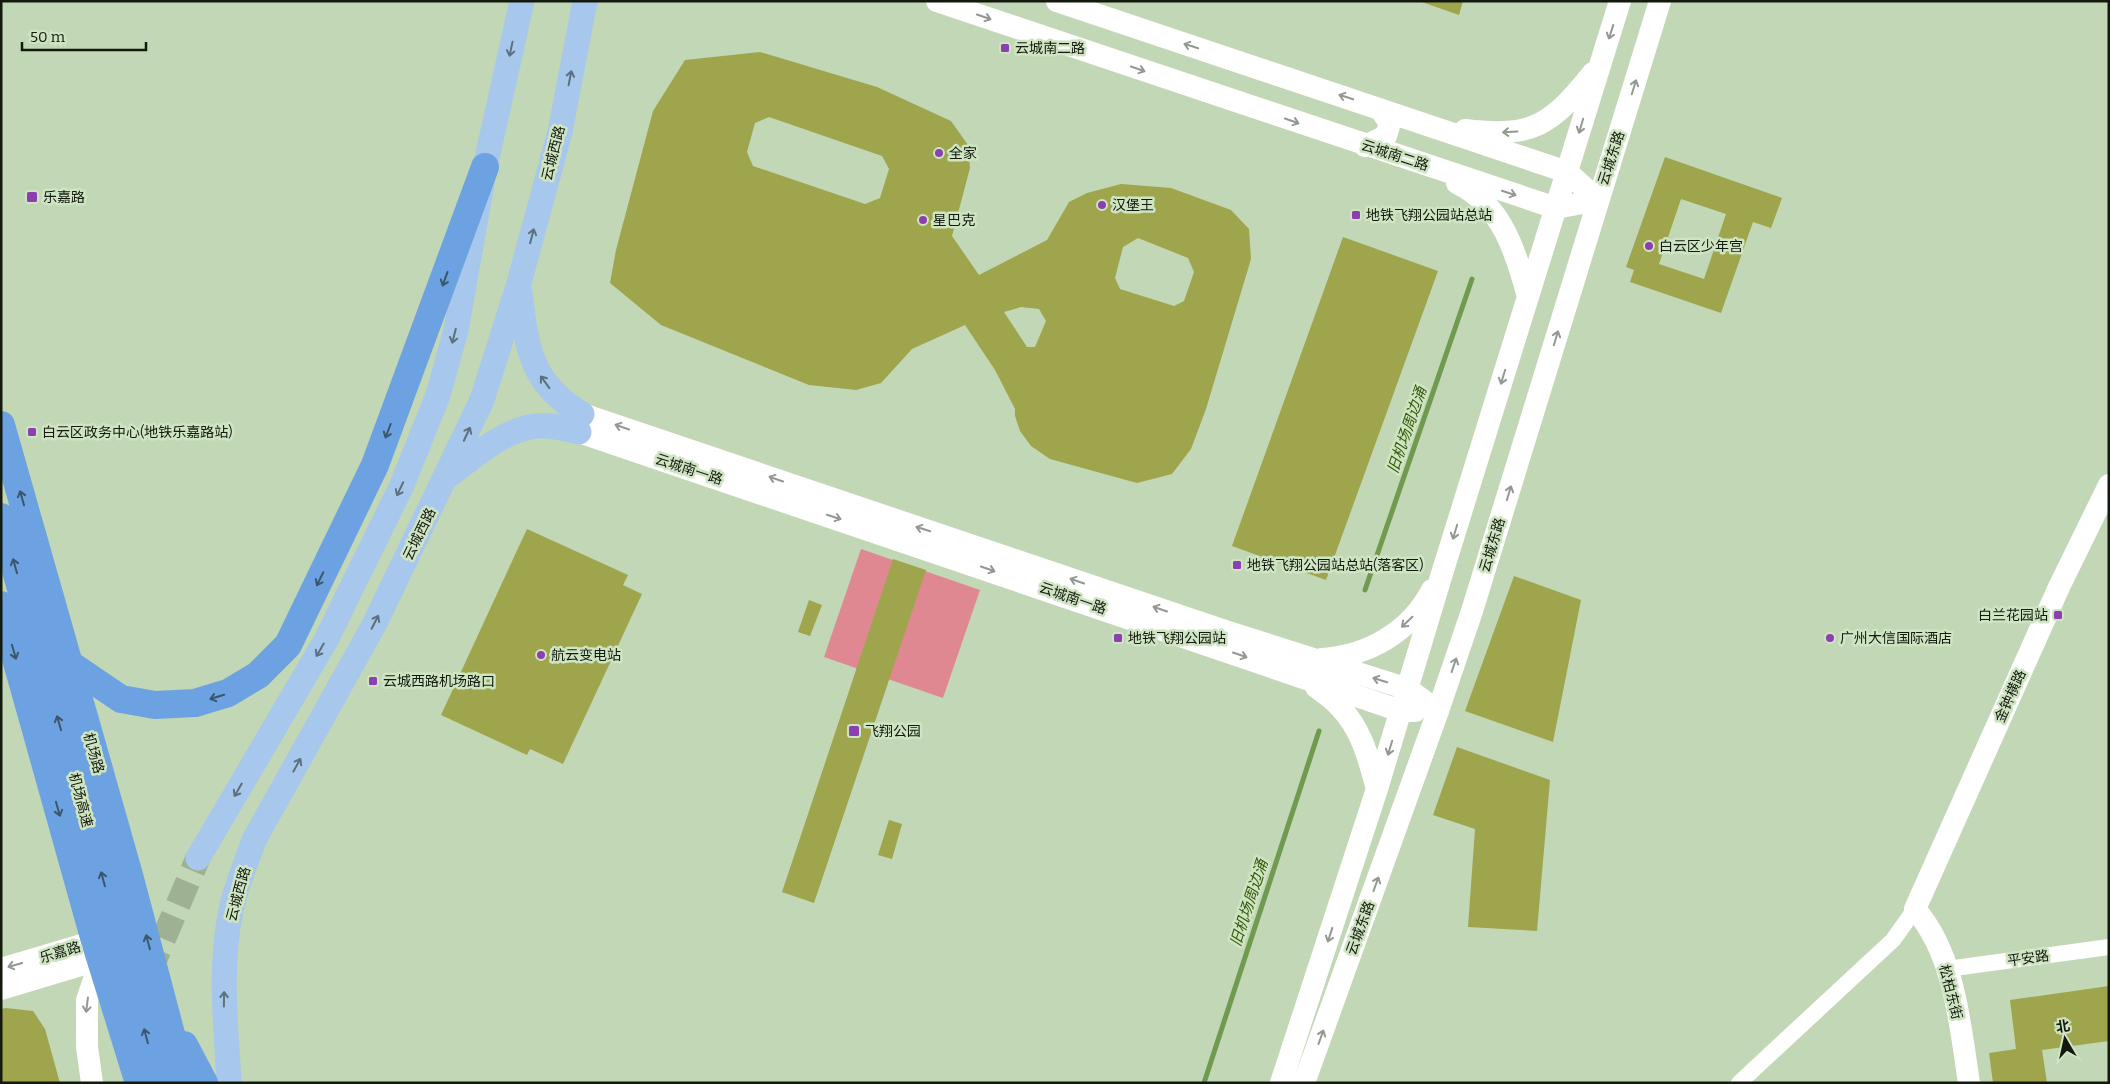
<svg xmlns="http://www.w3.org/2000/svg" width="2110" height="1084" viewBox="0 0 2110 1084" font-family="Bitter,'Noto Sans SC',serif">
	<rect width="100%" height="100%" fill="#c2d7b5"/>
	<path fill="#df8891" d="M861,549L980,590L943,698L824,657Z"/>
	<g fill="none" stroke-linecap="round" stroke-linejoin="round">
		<path stroke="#6f9a4f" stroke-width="5" d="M1365,590L1472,279
			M1204,1083L1319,731"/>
	</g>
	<path fill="#9ea54d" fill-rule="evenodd" d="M1419,1H1463L1459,15Z
		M760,52L877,87L951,121L968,145L970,168L952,236L979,275L1047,240L1069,202L1087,193L1121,184L1171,188L1231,210L1249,229L1251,259L1206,409L1191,449L1172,474L1137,483L1050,459L1031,446L1020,431L1015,416V409L995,370L965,325L912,349L881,383L856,390L809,385L661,325L610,283L616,250L653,111L685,60ZM769,117L882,156L889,169L880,198L865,204L753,166L747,152L755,123ZM1138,238L1188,258L1194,272L1184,301L1174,306L1120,289L1115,278L1123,247ZM1021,307L1039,309L1046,321L1035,347H1027L1004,312Z
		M1665,157L1782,198L1771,228L1753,222L1721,313L1630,282L1634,270L1626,267ZM1681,199L1726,214L1704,279L1659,264Z
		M1343,237L1438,271L1326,580L1232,546Z
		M527,529L628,575L623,585L642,594L563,764L530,749L527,755L441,715Z
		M893,559L926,570L814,903L782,892Z
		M1514,576L1581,600L1553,742L1465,711Z
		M809,600L822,605L810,636L798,632Z
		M1457,747L1550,780L1537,931L1468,927L1475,829L1433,815Z
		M889,820L902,824L892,859L878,855Z
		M2109,986V1041L2042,1050L2047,1083H1993L1989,1053L2016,1049L2010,1000Z
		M6,1008L33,1011L45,1029L60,1083H1V1009Z"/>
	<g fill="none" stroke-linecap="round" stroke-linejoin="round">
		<path stroke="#9fb193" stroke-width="25" stroke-dasharray="25 12" stroke-linecap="butt" d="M149,973L198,858"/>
		<path stroke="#fff" stroke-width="16" d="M1947,969L2109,947
			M1739,1083L1893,940L1915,909"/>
		<path stroke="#fff" stroke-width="22" d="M937,1L1556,208L1598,200
			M1057,1L1567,172L1598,200
			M1465,130C1534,138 1551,125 1593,73
			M1365,146L1386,136L1390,123L1380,109
			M1457,183C1502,205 1516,252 1528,297
			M582,414L1225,631L1408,689L1438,711
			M579,432L1401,711H1415
			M1322,659C1368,656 1410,632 1432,590
			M1316,687C1324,693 1333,699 1340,707C1362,730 1369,760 1377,789
			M1,969L95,941L111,946
			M1,989L101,959
			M92,1083L87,1047V1000L101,959
			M1281,1083L1377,789L1444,567L1620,1
			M1304,1083L1438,711L1472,611L1660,1
			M1969,1083C1960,1025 1955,955 1915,909L2059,587L2109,485"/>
		<path stroke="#a7c7ed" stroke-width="25" d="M520,293C527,348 530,383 582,414
			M448,476C474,457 502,430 536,426C551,424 565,429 579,432
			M198,858L326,640L402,485L438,395L456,330L485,167L522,1
			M229,1083C226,1024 219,968 231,910C236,886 246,863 254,840L374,625L482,400L519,283L560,132L585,1"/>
		<path stroke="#6ca2e1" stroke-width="28" d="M1,425L129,875L184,1083
			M1,517L159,1083
			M1,605L95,941L139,1083
			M68,663L121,699L155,705L195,703L228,693L258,675L288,645L375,465L485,167
			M184,1045L204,1083"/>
	</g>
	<defs><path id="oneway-shaft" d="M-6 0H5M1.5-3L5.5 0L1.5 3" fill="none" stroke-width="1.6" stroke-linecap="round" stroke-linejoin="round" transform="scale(1.25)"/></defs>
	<g stroke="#949892">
		<use href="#oneway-shaft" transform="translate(984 17) rotate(19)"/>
		<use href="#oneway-shaft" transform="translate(1611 32) rotate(108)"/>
		<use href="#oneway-shaft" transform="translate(1191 46) rotate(-162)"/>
		<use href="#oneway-shaft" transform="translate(1138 69) rotate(19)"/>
		<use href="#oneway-shaft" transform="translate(1634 87) rotate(-73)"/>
		<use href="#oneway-shaft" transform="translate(1346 97) rotate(-162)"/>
		<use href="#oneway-shaft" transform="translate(1292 121) rotate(19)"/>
		<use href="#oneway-shaft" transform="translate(1581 126) rotate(107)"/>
		<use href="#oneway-shaft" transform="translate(1510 132) rotate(177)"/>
		<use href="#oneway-shaft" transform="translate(1509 193) rotate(18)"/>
		<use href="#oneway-shaft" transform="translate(1556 338) rotate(-73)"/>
		<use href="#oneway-shaft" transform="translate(1503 377) rotate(107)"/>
		<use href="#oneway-shaft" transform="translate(622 427) rotate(-161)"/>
		<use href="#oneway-shaft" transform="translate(776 479) rotate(-161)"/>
		<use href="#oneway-shaft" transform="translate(1509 493) rotate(-73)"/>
		<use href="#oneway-shaft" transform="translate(834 517) rotate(18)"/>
		<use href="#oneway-shaft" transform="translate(923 529) rotate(-162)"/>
		<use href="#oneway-shaft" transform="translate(1455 532) rotate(107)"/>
		<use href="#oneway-shaft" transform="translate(988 569) rotate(19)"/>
		<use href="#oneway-shaft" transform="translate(1077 581) rotate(-161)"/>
		<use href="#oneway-shaft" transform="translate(1160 609) rotate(-161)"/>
		<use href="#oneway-shaft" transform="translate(1407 622) rotate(136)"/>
		<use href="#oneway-shaft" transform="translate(1240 655) rotate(19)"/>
		<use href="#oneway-shaft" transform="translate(1454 665) rotate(-71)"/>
		<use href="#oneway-shaft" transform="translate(1380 680) rotate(-163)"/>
		<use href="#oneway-shaft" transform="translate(1390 748) rotate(107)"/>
		<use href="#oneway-shaft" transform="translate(1376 884) rotate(-70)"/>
		<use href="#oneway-shaft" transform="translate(1330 935) rotate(108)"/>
		<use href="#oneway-shaft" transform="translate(15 965) rotate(164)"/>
		<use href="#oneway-shaft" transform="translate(87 1005) rotate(97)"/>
		<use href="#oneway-shaft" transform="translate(1321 1037) rotate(-70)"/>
	</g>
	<g stroke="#5c707d">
		<use href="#oneway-shaft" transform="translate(511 49) rotate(102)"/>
		<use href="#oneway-shaft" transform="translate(570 78) rotate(-79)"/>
		<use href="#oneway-shaft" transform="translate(532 236) rotate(-75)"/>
		<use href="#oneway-shaft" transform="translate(454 336) rotate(104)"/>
		<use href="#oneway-shaft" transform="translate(545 382) rotate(-126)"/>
		<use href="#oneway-shaft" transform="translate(467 434) rotate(-65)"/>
		<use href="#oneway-shaft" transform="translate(400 489) rotate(115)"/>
		<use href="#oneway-shaft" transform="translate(375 622) rotate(-63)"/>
		<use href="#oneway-shaft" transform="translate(320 650) rotate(120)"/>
		<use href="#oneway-shaft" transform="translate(297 765) rotate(-61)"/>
		<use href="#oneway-shaft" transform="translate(238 790) rotate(120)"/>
		<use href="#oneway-shaft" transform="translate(224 999) rotate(-89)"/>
	</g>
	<g stroke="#3a576c">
		<use href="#oneway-shaft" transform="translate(445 279) rotate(110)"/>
		<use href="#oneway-shaft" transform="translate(388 431) rotate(111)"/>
		<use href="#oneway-shaft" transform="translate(22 498) rotate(-106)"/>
		<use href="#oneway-shaft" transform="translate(15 566) rotate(-106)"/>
		<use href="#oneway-shaft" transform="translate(320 579) rotate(116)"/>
		<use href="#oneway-shaft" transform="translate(14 652) rotate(74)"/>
		<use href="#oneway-shaft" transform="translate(217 697) rotate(163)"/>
		<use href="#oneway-shaft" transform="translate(59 723) rotate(-106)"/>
		<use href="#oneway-shaft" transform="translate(58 809) rotate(74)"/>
		<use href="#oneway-shaft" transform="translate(103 879) rotate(-105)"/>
		<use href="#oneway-shaft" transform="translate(148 942) rotate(-105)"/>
		<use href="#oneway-shaft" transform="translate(146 1036) rotate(-105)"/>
	</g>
	<g fill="#8c3fb0" stroke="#cfe4c2" stroke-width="2">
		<rect x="1000" y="43" width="10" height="10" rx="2.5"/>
		<circle cx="939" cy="153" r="5"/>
		<rect x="26" y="191" width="12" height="12" rx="2.5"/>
		<circle cx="1102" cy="205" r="5"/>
		<rect x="1351" y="210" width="10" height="10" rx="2.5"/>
		<circle cx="923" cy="220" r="5"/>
		<circle cx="1649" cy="246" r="5"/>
		<rect x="27" y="427" width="10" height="10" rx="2.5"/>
		<rect x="1232" y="560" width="10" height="10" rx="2.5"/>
		<rect x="2053" y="610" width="10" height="10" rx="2.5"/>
		<rect x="1113" y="633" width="10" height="10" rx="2.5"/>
		<circle cx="1830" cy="638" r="5"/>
		<circle cx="541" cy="655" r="5"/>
		<rect x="368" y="676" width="10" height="10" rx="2.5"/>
		<rect x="848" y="725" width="12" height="12" rx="2.5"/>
	</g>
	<g text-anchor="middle" stroke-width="5" stroke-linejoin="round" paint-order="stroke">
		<g font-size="14" fill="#12190d" stroke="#cfe4c2" text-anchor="start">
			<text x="1015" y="53">云城南二路</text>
			<text x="949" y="158">全家</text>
			<text x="43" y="202">乐嘉路</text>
			<text x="1112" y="210">汉堡王</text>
			<text x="1366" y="220">地铁飞翔公园站总站</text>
			<text x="933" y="225">星巴克</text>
			<text x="1659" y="251">白云区少年宫</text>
			<text x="42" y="437">白云区政务中心(地铁乐嘉路站)</text>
			<text x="1247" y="570">地铁飞翔公园站总站(落客区)</text>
			<text x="2048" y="620" text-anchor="end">白兰花园站</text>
			<text x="1128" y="643">地铁飞翔公园站</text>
			<text x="1840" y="643">广州大信国际酒店</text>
			<text x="551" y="660">航云变电站</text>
			<text x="383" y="686">云城西路机场路口</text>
			<text x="865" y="736">飞翔公园</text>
		</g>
		<g font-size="14" fill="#12190d" stroke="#cfe4c2">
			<text transform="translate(553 153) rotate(-76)" y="5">云城西路</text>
			<text transform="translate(1395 155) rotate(18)" y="5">云城南二路</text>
			<text transform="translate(1611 158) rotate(-72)" y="5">云城东路</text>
			<text transform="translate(689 469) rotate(18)" y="5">云城南一路</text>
			<text transform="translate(419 534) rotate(-64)" y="5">云城西路</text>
			<text transform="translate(1492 545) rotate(-73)" y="5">云城东路</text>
			<text transform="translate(1073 598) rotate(19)" y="5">云城南一路</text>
			<text transform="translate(2010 696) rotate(-66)" y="5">金钟横路</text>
			<text transform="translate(94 753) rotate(74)" y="5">机场路</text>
			<text transform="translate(81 800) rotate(75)" y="5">机场高速</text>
			<text transform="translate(238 894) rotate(-75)" y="5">云城西路</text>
			<text transform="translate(1360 928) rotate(-70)" y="5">云城东路</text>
			<text transform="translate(60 952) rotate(-17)" y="5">乐嘉路</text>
			<text transform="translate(2028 958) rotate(-8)" y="5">平安路</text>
			<text transform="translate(1951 992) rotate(76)" y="5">松柏东街</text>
		</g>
		<g font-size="15" font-style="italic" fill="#335a08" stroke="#cfe4c2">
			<text transform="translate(1407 430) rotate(-71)" y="5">旧机场周边涌</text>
			<text transform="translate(1249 903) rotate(-72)" y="5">旧机场周边涌</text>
		</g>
	</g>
	<rect width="2110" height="1084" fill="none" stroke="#12190d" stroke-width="5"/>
	<g transform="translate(2065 1039) rotate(351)" stroke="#cfe4c2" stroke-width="4" paint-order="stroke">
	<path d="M0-4L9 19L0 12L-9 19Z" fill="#12190d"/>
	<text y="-8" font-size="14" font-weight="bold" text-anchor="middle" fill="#12190d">北</text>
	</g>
	<path d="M22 42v8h124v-8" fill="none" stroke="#12190d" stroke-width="2.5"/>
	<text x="30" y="42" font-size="15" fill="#12190d" stroke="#cfe4c2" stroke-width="4" paint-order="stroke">50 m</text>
</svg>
